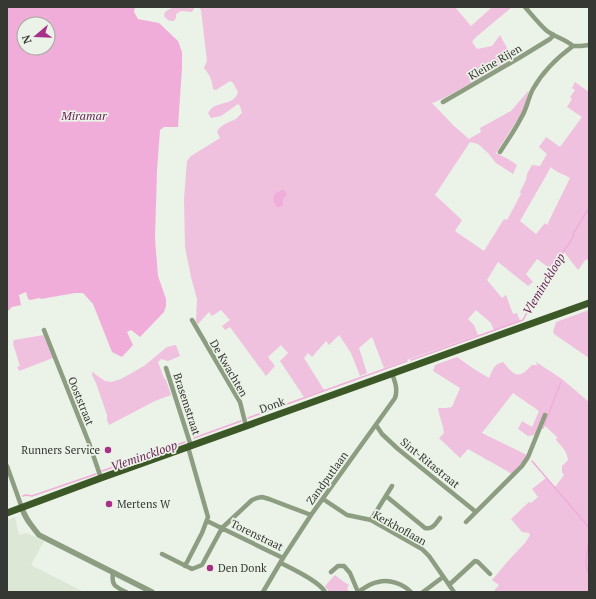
<svg xmlns="http://www.w3.org/2000/svg" width="596" height="599" viewBox="0 0 596 599" font-family="'PT Serif',serif">
	<rect width="100%" height="100%" fill="#ebf2e7"/>
	<path fill="#dde7d6" d="M15,517L19,535L27,533L44,541L31,565L84,592H7V520Z"/>
	<path fill="#efc1df" fill-rule="evenodd" d="M173,7H195L192,12L181,11L176,14V18L174,21C169,21 167,20 164,16L165,12Z
		M199,7H455L471,26L492,7H512L476,37L472,42L477,49L492,46L500,35L513,59L446,97L435,102L432,103L454,126L469,139L481,132L480,128L511,111L529,90L524,108L518,119L496,153L508,159L517,165L513,174L496,163L488,153L478,144L470,142L435,195L462,220L455,231L484,251L504,219L507,220L521,194L520,192L526,180L527,174L532,165L540,166L547,154L539,147L546,137L560,147L582,117L567,107L572,99L570,97L575,90L572,88L575,82L589,92V261L586,259L578,270L564,252L552,270L537,259L526,274L533,282L528,286L498,262L487,280L502,298L506,295L513,314L517,313L520,321L494,331L491,323L476,310L468,319L474,325L478,335L384,368L372,337L359,348L367,373L360,376L351,353L339,335L329,345L326,341L312,357L308,353L304,358L324,390L304,397L280,361L288,353L281,345L268,357L275,366L266,376L230,327L225,330L222,326L230,320L221,310L212,316L209,312L198,324L196,322L197,299L191,277L185,247L184,199L187,161L191,156L220,138L217,132C221,123 230,123 237,118C239,116 240,114 242,113L240,106L238,104L221,116L211,118L208,113C210,110 212,107 215,106C224,102 235,103 238,92L233,83L230,81L216,90L213,89C212,80 210,75 204,68L207,61L201,10ZM551,167C554,171 565,175 570,178L547,225L545,223L536,234L520,221Z
		M589,310V358L554,334L553,332L556,322Z
		M44,335L53,358L19,371L17,367L20,366L13,344L14,340Z
		M176,345L180,356L168,361L161,359L158,362L164,378L166,380L171,395L155,401L109,425L107,420V415L96,383L92,375L93,371L95,374L105,381L111,382L121,379L144,366L167,347Z
		M457,357L474,369L489,378C493,369 494,364 503,362C506,365 508,368 510,370C519,380 526,371 532,365H537L536,362L562,379L589,402V592H522L520,591L519,592H493L499,585L492,580L508,561L525,543L530,535L529,533L522,532L511,519L529,502L531,503L538,497L532,489L546,478L555,487L564,475L562,472V466L568,460C567,451 562,447 556,440L557,437L542,423L536,435L528,436L518,429L522,421L532,427L539,411L513,393L482,433L527,455L526,458L512,474L468,449L460,458L439,438L444,433C443,424 439,416 438,408H446L452,407L460,388L433,371L435,365Z
		M335,575L344,582L340,586L344,582L349,585L347,588L349,592H329L325,586Z"/>
	<path fill="#f1adda" fill-rule="evenodd" d="M7,7H135L134,12L138,19L159,23L178,41L182,52V68L178,127H164L160,130L157,170L155,239L158,276L166,299V306L164,312L140,337L131,330L127,332L133,345L122,357L112,352L93,304L83,293H75L41,299L40,298L30,300L28,299L26,292L19,295L21,305L12,307L7,312ZM24,24H48V48H24Z
		M282,190L285,191L287,195L283,199V205L280,207H277L274,202L273,197L276,193Z"/>
	<g fill="none" stroke-linecap="round" stroke-linejoin="round">
		<path stroke="#f1adda" stroke-width="1.5" d="M411,360L523,320L540,288L573,237L574,232L589,208
			M248,418L407,361
			M543,428L561,382
			M194,438L241,421
			M532,461L587,525L589,529
			M102,471L185,442
			M23,496L26,495L32,496L96,474
			M589,540C588,550 583,563 589,573"/>
		<path stroke="#8c9d81" stroke-width="4.5" d="M525,7C532,15 539,24 547,31C555,37 565,39 573,46
			M443,102L519,58L550,39L554,35
			M500,152C507,141 515,130 521,118C527,109 528,98 533,89C542,73 558,57 573,46H581L589,45
			M192,320L240,402L246,426
			M44,330L89,443L101,478
			M166,368L191,446
			M376,425L382,434L398,449L476,512
			M7,466L22,508
			M386,496L425,528C433,530 436,523 440,518
			M323,499L347,515L371,520L422,549L429,556L454,592
			M371,520L392,486
			M207,521L283,558
			M466,522L522,466L528,457L545,415
			M162,554L192,569L202,565L222,528L252,500L257,498L262,497L269,499L311,515
			M281,563C292,569 319,581 325,592
			M185,566L202,533L208,517L188,447
			M331,572L338,566H344L350,573L358,592
			M113,573C111,586 116,587 126,592
			M449,585L475,561L478,562L490,574
			M263,592L283,558L311,515L395,398C398,389 395,382 392,373
			M358,592C364,588 371,583 378,582C390,579 403,584 411,592
			M423,592L443,577"/>
		<path stroke="#8c9d81" stroke-width="5.5" d="M22,508C25,519 32,526 39,535L152,592"/>
		<path stroke="#3c5826" stroke-width="7" d="M7,513L101,478L589,303"/>
	</g>
	<g fill="#a73189" stroke="#ebf2e7" stroke-width="1.5">
		<circle cx="108" cy="450" r="4"/>
		<circle cx="109" cy="504" r="4"/>
		<circle cx="210" cy="568" r="4"/>
	</g>
	<g text-anchor="middle" stroke-width="3.5" stroke-linejoin="round" paint-order="stroke">
		<g font-size="11" fill="#363834" stroke="#ebf2e7">
			<text transform="translate(495 62) rotate(-30)" y="4">Kleine Rijen</text>
			<text transform="translate(229 368) rotate(60)" y="4">De Kwachten</text>
			<text transform="translate(81 401) rotate(68)" y="4">Ooststraat</text>
			<text transform="translate(187 404) rotate(72)" y="4">Brasemstraat</text>
			<text transform="translate(272 405) rotate(-20)" y="4">Donk</text>
			<text transform="translate(430 463) rotate(39)" y="4">Sint-Ritastraat</text>
			<text transform="translate(327 478) rotate(-54)" y="4">Zandputlaan</text>
			<text transform="translate(400 528) rotate(29)" y="4">Kerkhoflaan</text>
			<text transform="translate(257 535) rotate(26)" y="4">Torenstraat</text>
		</g>
		<g font-size="11" fill="#363834" stroke="#ebf2e7" text-anchor="start">
			<text x="100" y="454" text-anchor="end">Runners Service</text>
			<text x="117" y="508">Mertens W</text>
			<text x="218" y="572">Den Donk</text>
		</g>
		<g font-size="12" font-style="italic" fill="#6b1e57" stroke="#ebf2e7">
			<text x="84" y="120">Miramar</text>
			<text transform="translate(544 284) rotate(-59)" y="4">Vleminckloop</text>
			<text transform="translate(144 456) rotate(-19)" y="4">Vleminckloop</text>
		</g>
	</g>
	<rect width="596" height="599" fill="none" stroke="#363834" stroke-width="16"/>
	<g transform="translate(36 36) rotate(251)"><circle r="19" fill="#ebf2e7" stroke="#a3a89f"/>
	<path d="M0-3L7 15L0 10L-7 15Z" fill="#a73189"/>
	<text y="-6" font-size="11" font-weight="bold" text-anchor="middle" fill="#363834">N</text>
	</g>
</svg>
